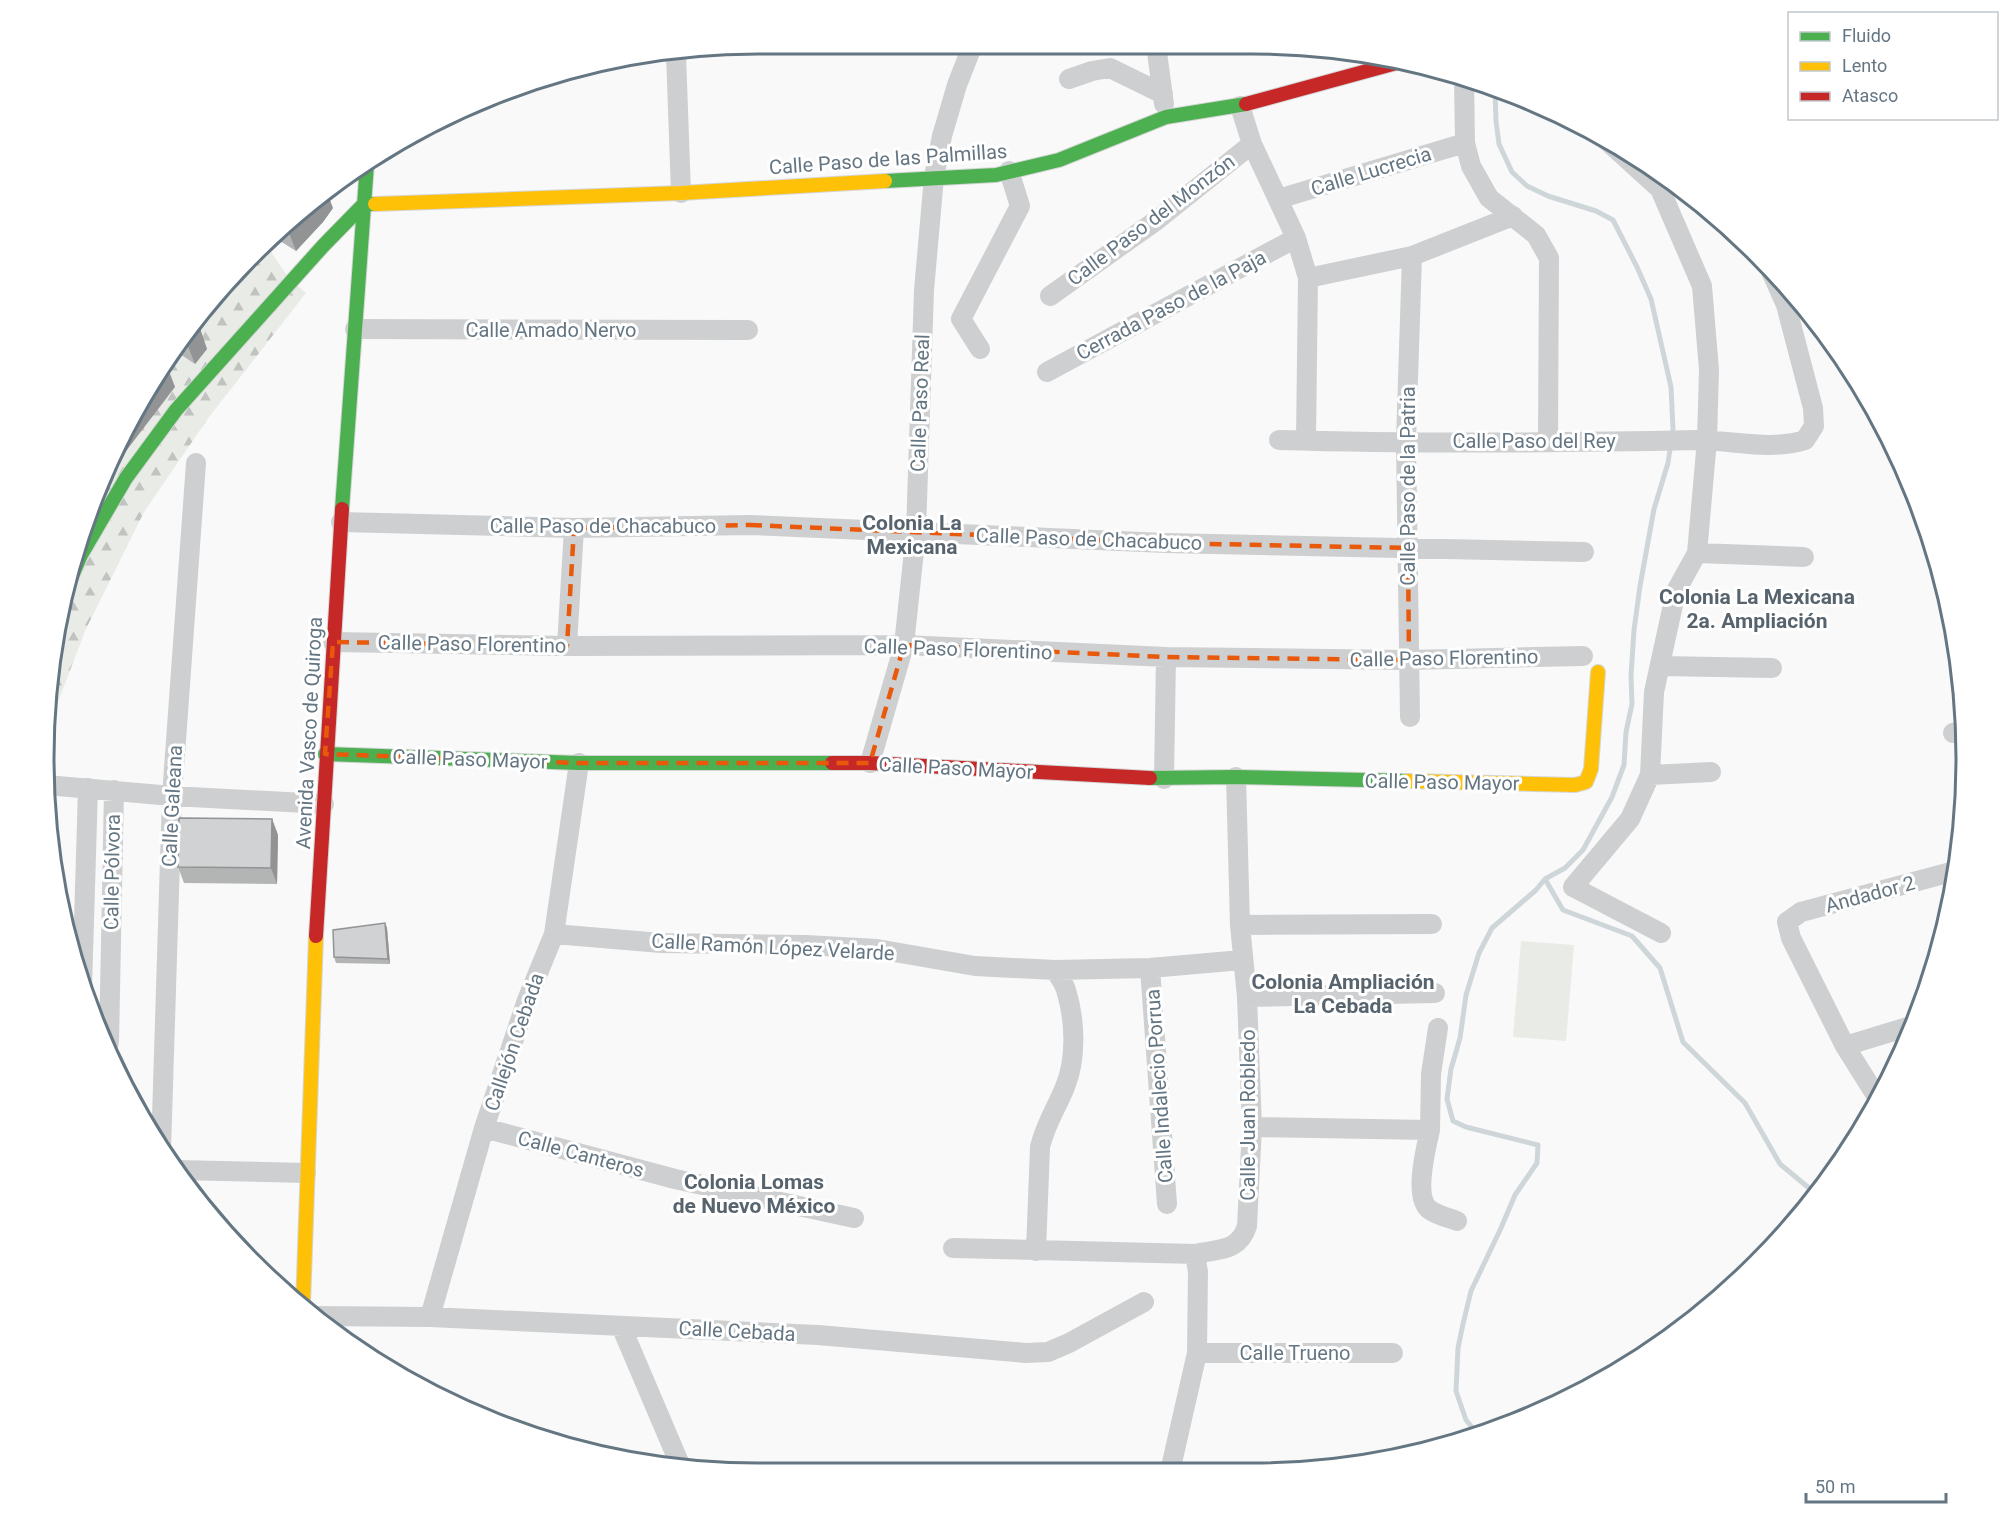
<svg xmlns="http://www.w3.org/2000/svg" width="2010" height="1517" viewBox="0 0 2010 1517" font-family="Roboto,sans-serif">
	<defs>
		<pattern id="forest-firs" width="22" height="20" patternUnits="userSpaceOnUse" patternTransform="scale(1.5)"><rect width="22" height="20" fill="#e8ebe6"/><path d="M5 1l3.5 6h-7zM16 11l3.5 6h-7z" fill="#c0c3c0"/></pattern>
	</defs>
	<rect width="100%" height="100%" fill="#f9f9f9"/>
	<path fill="url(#forest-firs)" d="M265,243L288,277L306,293L209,417L144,512L85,631L50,723L57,619L117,442L221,287Z"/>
	<path fill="#e8ebe6" d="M1521,941L1574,945L1566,1041L1513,1037Z"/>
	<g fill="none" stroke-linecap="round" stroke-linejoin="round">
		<path stroke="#ced6d9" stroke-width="5" d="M1545,879L1563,910L1632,936L1660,968L1683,1042L1745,1103L1780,1164L1815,1193
			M1476,1432L1466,1420L1456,1391L1458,1348L1463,1324L1471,1291L1501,1228L1515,1195L1537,1163L1538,1145L1466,1127L1453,1121L1447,1099L1451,1069L1460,1038L1466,995L1479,953L1492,928L1536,890L1545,879L1565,868L1583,850L1612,797L1624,765L1626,732L1632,704L1631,676L1634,630L1640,586L1654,509L1668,463L1673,429L1671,387L1651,299L1637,267L1613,220L1596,211L1548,196L1527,186L1512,172L1499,144L1496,121L1495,90"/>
		<defs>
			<path id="fast" d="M885,181L996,175L1059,160L1166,117L1246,104
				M342,509L367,164
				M69,583L81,555L126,478L176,410L323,246L364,204H375
				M325,754L579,763H832
				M1150,778L1236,777L1407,781"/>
			<path id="slow" d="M375,204L681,193L885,181
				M1407,781L1575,785L1586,782L1591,769L1598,672
				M303,1305L316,936"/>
			<path id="jam" d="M1246,104L1400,62
				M832,763H870L1150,778
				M316,936L342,509"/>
		</defs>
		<use href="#fast" stroke="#d5d6d7" stroke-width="16"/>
		<use href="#slow" stroke="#d5d6d7" stroke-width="16"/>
		<use href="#jam" stroke="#d5d6d7" stroke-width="16"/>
		<path stroke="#cecfd0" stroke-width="20" d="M1032,45L1038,44
			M1156,45L1164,104
			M676,54L681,193
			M1464,78L1465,143L1471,166L1489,198L1536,235L1549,258L1548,441
			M1069,79L1092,71L1110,68L1163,94
			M1240,106L1252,144L1296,238L1308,278L1306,440
			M1604,138L1660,189L1702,286L1709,370L1707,440L1697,553L1676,591L1654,692L1650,775L1630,819L1573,887L1661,933
			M1278,199L1465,143
			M1308,278L1412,256L1513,216
			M1050,296L1157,220L1252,144
			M355,329L748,330
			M980,349L961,319L1020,206L1009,171
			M1047,372L1296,238
			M1279,440C1418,444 1557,443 1696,440C1732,440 1771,451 1805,440L1814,426L1813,408L1786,305L1769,267
			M341,522L574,528L750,525L1165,543L1584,552
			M1697,553L1804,557
			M333,642L567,646L904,645L1166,657L1409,660L1583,656
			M567,646L574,528
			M1660,666L1772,668
			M1410,717L1406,441L1412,256
			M1953,733L1964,730
			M870,763L904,645L916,532L924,290L934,177L942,136L957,85L973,44
			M1650,775L1711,772
			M1164,779L1166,657
			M46,785L172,796L324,804
			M1240,925L1432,924
			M554,934L661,943L806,945L877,949L975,966L1055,970L1150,968L1242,960
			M1150,968L1167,1204
			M82,988L88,788
			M1247,997L1435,993
			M109,1043L114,790
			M1845,1046L1914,1025
			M1877,1097L1845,1046L1791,938L1787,922L1801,912L1955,871
			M1252,1127L1430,1130C1426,1148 1413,1198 1430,1210C1437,1215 1449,1218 1457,1221
			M484,1128L675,1179L854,1218
			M1430,1130L1431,1074L1438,1028
			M161,1150L172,796L196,463
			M176,1170L306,1173
			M953,1248L1195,1254C1218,1249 1239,1252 1247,1226L1252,1127L1247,997L1240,925L1236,777
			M1036,1251L1040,1147C1045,1125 1057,1107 1065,1087C1077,1058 1075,1019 1066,990C1064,983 1059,976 1055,970
			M317,1316L430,1317L818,1335L1026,1353L1048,1352L1069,1343L1144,1302
			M430,1317L484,1128L527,1000L554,934L579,763
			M621,1326L681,1467
			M1197,1353H1393
			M1171,1467L1197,1353L1198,1272L1195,1254"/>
		<use href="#fast" stroke="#4caf50" stroke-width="14"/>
		<use href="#slow" stroke="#ffc107" stroke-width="14"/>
		<use href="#jam" stroke="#c62828" stroke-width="14"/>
	</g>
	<path fill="#b3b5b5" d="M333,208L323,222L296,251L272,236L287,221Z
		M195,325L207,349L195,364L177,352Z
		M272,819L278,835L277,884L184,883L178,867Z
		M385,923L387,928L390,964L336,963L334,957Z"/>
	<path fill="#929394" d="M327,192L333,208L323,222L296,251L288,230L316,200Z
		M200,328L207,349L195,364L187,344Z
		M169,371L175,387L113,468L103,485L117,442L138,411Z
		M272,819L278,835L277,884L271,868Z
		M385,923L387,928L390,964L388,959Z"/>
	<path fill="#d0d2d3" stroke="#929394" stroke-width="1.5" d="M316,200L288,230L282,226L287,221Z
		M195,325L200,328L187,344L184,342Z
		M166,369L169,371L138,411Z
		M179,818L272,819L271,868L178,867Z
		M385,923L388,959L334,957L333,930Z"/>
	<path fill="none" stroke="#e8590c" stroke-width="4.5" stroke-dasharray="12 8" stroke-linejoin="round" d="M750,525L1165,543L1408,548L1409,660L1166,657L904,645L870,763H579L325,754L333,642L567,646L574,528Z"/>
	<g text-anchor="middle" stroke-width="6" stroke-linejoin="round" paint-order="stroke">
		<g font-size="20" fill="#657683" stroke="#fff">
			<text transform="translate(888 159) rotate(-4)" y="7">Calle Paso de las Palmillas</text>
			<text transform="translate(1371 171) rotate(-17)" y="7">Calle Lucrecia</text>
			<text transform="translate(1151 220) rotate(-37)" y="7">Calle Paso del Monzón</text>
			<text transform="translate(1171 305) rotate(-28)" y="7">Cerrada Paso de la Paja</text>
			<text x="551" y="337">Calle Amado Nervo</text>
			<text transform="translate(920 403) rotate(-88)" y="7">Calle Paso Real</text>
			<text x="1534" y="448">Calle Paso del Rey</text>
			<text transform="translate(1408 486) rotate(-90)" y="7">Calle Paso de la Patria</text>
			<text x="603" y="533">Calle Paso de Chacabuco</text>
			<text transform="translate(1089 539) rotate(2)" y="7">Calle Paso de Chacabuco</text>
			<text transform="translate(472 644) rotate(1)" y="7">Calle Paso Florentino</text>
			<text transform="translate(958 649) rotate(2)" y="7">Calle Paso Florentino</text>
			<text transform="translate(1444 658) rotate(-1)" y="7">Calle Paso Florentino</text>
			<text transform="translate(309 733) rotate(-87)" y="7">Avenida Vasco de Quiroga</text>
			<text transform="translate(470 759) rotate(2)" y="7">Calle Paso Mayor</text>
			<text transform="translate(956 768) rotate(3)" y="7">Calle Paso Mayor</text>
			<text transform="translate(1442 782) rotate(1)" y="7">Calle Paso Mayor</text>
			<text transform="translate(172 806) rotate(-87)" y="7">Calle Galeana</text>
			<text transform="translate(112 872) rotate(-89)" y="7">Calle Pólvora</text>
			<text transform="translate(1870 894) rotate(-15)" y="7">Andador 2</text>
			<text transform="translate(773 947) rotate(3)" y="7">Calle Ramón López Velarde</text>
			<text transform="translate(514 1042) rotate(-71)" y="7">Callejón Cebada</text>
			<text transform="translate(1159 1086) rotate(-94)" y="7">Calle Indalecio Porrua</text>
			<text transform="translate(1248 1115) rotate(-90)" y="7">Calle Juan Robledo</text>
			<text transform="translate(581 1154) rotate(15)" y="7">Calle Canteros</text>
			<text transform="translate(737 1331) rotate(3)" y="7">Calle Cebada</text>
			<text x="1295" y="1360">Calle Trueno</text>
		</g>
		<g font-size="21" font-weight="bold" fill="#57646e" stroke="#fff">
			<text x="912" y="530">Colonia La<tspan x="912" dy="24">Mexicana</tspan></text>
			<text x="1757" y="604">Colonia La Mexicana<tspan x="1757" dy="24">2a. Ampliación</tspan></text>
			<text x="1343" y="989">Colonia Ampliación<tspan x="1343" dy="24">La Cebada</tspan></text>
			<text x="754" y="1189">Colonia Lomas<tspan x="754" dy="24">de Nuevo México</tspan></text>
		</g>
	</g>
	<path d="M0 0H2010V1517H0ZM758 54H1252A704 704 0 0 1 1956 758V759A704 704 0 0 1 1252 1463H758A704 704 0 0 1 54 759V758A704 704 0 0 1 758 54Z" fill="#fff" fill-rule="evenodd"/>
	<path fill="none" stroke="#657683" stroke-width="3" d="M758 54H1252A704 704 0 0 1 1956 758V759A704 704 0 0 1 1252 1463H758A704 704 0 0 1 54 759V758A704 704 0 0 1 758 54Z"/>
	<rect x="1788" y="12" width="210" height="108" fill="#ffffff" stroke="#c1c8cd" stroke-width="1.5"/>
	<rect x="1800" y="32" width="30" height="9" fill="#4caf50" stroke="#c1c8cd" stroke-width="1.5"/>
	<text x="1842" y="42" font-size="18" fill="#657683">Fluido</text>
	<rect x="1800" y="62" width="30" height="9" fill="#ffc107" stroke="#c1c8cd" stroke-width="1.5"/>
	<text x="1842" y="72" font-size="18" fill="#657683">Lento</text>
	<rect x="1800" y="92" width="30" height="9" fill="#c62828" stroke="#c1c8cd" stroke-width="1.5"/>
	<text x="1842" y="102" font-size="18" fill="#657683">Atasco</text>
	<path d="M1806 1493v9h140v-9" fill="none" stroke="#657683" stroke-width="3"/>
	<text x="1815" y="1493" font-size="18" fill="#657683" stroke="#ffffff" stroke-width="4.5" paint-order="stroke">50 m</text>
</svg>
